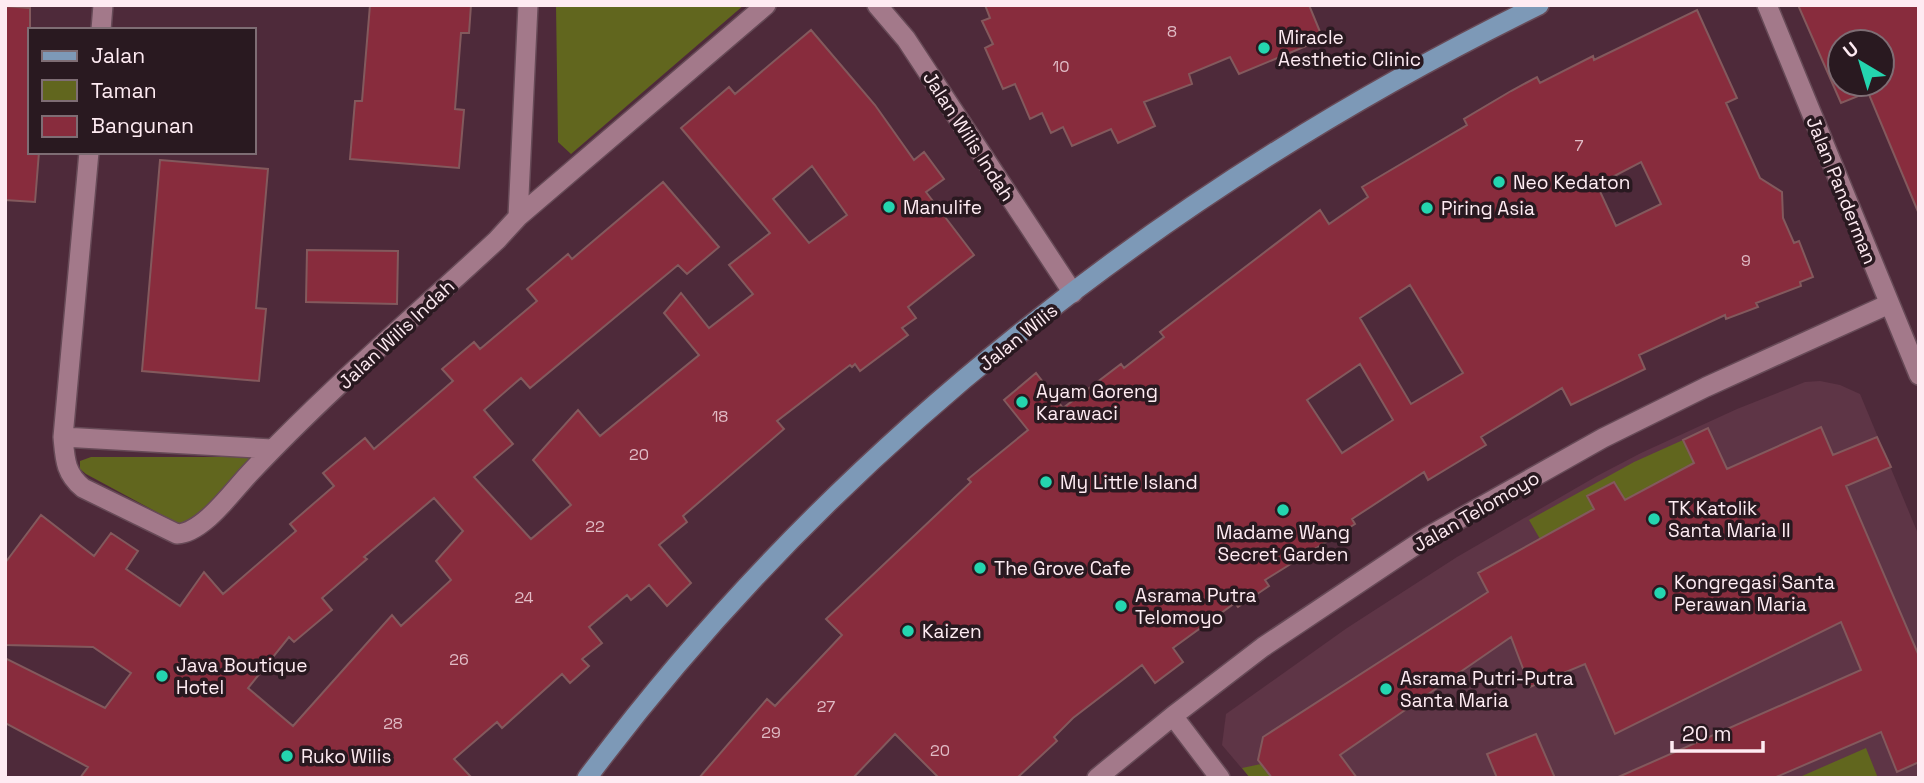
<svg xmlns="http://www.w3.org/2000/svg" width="1924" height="783" viewBox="0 0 1924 783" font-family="'Space Grotesk',sans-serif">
	<rect width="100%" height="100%" fill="#4e2a3a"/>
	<path fill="#5e3546" d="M1820,381L1840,385L1860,394L1919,536V778H1250L1222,745L1226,714L1347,628L1457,557L1597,476L1641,453L1737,409L1805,382Z"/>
	<path fill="#61661e" d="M556,5H744L571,154L558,142Z
		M1683,440L1694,463L1625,500L1613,482L1587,496L1594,509L1540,539L1529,520L1634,462Z
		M91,457H245L249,458V463L195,517L186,523H177L86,474L80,469V461Z
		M1866,748L1878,778H1803L1802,776Z
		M1261,764L1272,778H1250L1242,768Z"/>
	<path fill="#882c3d" stroke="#83595d" stroke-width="2" fill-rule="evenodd" d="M370,5H471L469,33H461L455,109L464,110L459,168L350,159L355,101H362Z
		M985,5H1309L1323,39L1239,74L1230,57L1189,74L1192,84L1144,102L1155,126L1118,143L1111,129L1072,146L1063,127L1051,133L1042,113L1030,119L1015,84L1003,89L985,48L993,44L982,21L990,18Z
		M1798,5H1919V214L1868,92L1841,103ZM1840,42H1882V84H1840Z
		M5,6L30,8V152H39L35,202L5,200Z
		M1697,10L1737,98L1726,103L1760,178L1782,192L1783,218L1794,243L1799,241L1813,277L1800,282L1801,286L1756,303L1758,307L1726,319L1725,315L1639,355L1645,369L1571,405L1562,388L1481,437L1486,445L1428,480L1424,472L1352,519L1355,524L1265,580L1269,586L1238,607L1235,603L1173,648L1183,662L1155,683L1142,665L1073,718L1054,737L1057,741L1017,778H939L895,734L853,778H699L767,699L775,706L842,635L826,619L971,482L968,479L1028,430L1004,400L1036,373L1063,408L1121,364L1124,368L1164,337L1160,332L1320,210L1329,224L1368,197L1362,187L1467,125L1464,119L1511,91L1537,77L1540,83L1593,56L1594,60ZM1641,162L1661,204L1616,226L1597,185ZM1410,285L1463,373L1411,404L1360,318ZM1360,364L1393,420L1342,453L1307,400Z
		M811,30L875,105L914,160L924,152L944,179L926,192L974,255L908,307L916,318L902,328L908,335L860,371L855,364L852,367L850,365L777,421L784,429L683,516L687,522L659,545L691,583L667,606L649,585L631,600L627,595L589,627L602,643L582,659L589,666L570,683L562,674L502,728L497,722L454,759L472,778H80L88,767L5,723V658L105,708L131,673L93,647L5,645V563L41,515L94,556L111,533L138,551L126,569L180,606L204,572L223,594L296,531L290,524L334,486L323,473L365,438L374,449L453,381L442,369L474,342L480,349L537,301L527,289L568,254L572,259L663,182L719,247L687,274L678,265L530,388L521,378L484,410L513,444L474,477L531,539L571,505L533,460L578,410L600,436L699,355L664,313L681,293L709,328L753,294L729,265L770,233L681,128L729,87L735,94ZM812,166L847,215L809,243L773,199ZM434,498L463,531L436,561L451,580L401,626L392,615L293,726L248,688L289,637L294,642L332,610L322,598L367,559L364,557Z
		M160,160L268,169L256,308L266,309L259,381L142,371Z
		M307,250L398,251L397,304L306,302Z
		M1821,427L1833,455L1877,437L1891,467L1846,486L1919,656V762L1897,772L1881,732L1774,778H1616L1861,670L1841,622L1615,734L1585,664L1530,687L1511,637L1340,755L1357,778H1272L1258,760L1263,737L1488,592L1478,573L1594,509L1587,496L1614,482L1625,500L1694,463L1683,440L1708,428L1727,469Z
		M1536,734L1555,778H1497L1487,754Z"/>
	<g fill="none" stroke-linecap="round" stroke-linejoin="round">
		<defs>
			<path id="minor" d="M877,5L906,39L1073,293
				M1767,5L1919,375
				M101,30L103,5
				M89,152L63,437C65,459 65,473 83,488L177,534C203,533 232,492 249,474C327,391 414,317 497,240L518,217L766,5
				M518,217L528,5
				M63,437L272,449
				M1173,716L1220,778
				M1097,778L1173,716L1263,647L1429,536L1603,438L1706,387L1889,304"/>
			<path id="primary" d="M587,778C833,448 1170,186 1539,5"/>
		</defs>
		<use href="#minor" stroke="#674a57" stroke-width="22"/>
		<use href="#primary" stroke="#674a57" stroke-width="22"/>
		<use href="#minor" stroke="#a3798a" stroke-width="19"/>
		<use href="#primary" stroke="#7d99b7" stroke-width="19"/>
	</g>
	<g fill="#24d5af" stroke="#291920" stroke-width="2.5">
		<circle cx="1264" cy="48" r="7"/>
		<circle cx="1499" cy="182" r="7"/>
		<circle cx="889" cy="207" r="7"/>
		<circle cx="1427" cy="208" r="7"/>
		<circle cx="1022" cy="402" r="7"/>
		<circle cx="1046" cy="482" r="7"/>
		<circle cx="1283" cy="510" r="7"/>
		<circle cx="1654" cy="519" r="7"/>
		<circle cx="980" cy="568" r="7"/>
		<circle cx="1660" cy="593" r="7"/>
		<circle cx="1121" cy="606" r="7"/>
		<circle cx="908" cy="631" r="7"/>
		<circle cx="162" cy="676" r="7"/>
		<circle cx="1386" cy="689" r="7"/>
		<circle cx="287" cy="756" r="7"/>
	</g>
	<g text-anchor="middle" stroke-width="7" stroke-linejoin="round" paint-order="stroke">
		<g font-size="16" fill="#e0bbc5">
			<text x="1172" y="37">8</text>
			<text x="1061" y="72">10</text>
			<text x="1579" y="151">7</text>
			<text x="1746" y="266">9</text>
			<text x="720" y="422">18</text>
			<text x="639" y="460">20</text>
			<text x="595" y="532">22</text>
			<text x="524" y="603">24</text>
			<text x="459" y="665">26</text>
			<text x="826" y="712">27</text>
			<text x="393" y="729">28</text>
			<text x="771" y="738">29</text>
			<text x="940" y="756">20</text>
		</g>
		<g font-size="19" fill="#feebf2" stroke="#291920" text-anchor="start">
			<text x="1278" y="44">Miracle<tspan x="1278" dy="22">Aesthetic Clinic</tspan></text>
			<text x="1513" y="189">Neo Kedaton</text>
			<text x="903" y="214">Manulife</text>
			<text x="1441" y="215">Piring Asia</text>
			<text x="1036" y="398">Ayam Goreng<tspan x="1036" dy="22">Karawaci</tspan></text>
			<text x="1060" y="489">My Little Island</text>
			<text x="1668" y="515">TK Katolik<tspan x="1668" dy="22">Santa Maria II</tspan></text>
			<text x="1283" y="539" text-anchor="middle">Madame Wang<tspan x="1283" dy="22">Secret Garden</tspan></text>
			<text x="994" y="575">The Grove Cafe</text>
			<text x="1674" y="589">Kongregasi Santa<tspan x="1674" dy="22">Perawan Maria</tspan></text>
			<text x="1135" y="602">Asrama Putra<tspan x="1135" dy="22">Telomoyo</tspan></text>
			<text x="922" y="638">Kaizen</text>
			<text x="176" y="672">Java Boutique<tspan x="176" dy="22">Hotel</tspan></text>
			<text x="1400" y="685">Asrama Putri-Putra<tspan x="1400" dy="22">Santa Maria</tspan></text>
			<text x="301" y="763">Ruko Wilis</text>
		</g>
		<g font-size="19" fill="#feebf2" stroke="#291920">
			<text transform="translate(969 136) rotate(57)" y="7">Jalan Wilis Indah</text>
			<text transform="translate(1842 190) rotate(68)" y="7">Jalan Panderman</text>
			<text transform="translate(396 334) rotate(-43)" y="7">Jalan Wilis Indah</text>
			<text transform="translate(1018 337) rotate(-39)" y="7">Jalan Wilis</text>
			<text transform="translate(1476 511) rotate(-30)" y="7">Jalan Telomoyo</text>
		</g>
	</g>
	<rect width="1924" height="783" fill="none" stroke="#feebf2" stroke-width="14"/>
	<rect x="28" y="28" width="228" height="126" fill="#291920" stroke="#7e6d74" stroke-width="2"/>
	<rect x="42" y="51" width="35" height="10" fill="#7d99b7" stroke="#7e6d74" stroke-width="2"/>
	<text x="91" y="63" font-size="21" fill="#feebf2">Jalan</text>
	<rect x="42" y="80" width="35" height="21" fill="#61661e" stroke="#7e6d74" stroke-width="2"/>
	<text x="91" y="98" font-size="21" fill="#feebf2">Taman</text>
	<rect x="42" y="116" width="35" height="21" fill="#882c3d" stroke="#7e6d74" stroke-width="2"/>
	<text x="91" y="133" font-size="21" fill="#feebf2">Bangunan</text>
	<g transform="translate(1861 63) rotate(322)"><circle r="33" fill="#291920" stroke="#7e6d74" stroke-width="2"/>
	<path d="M0-5L12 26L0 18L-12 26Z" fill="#24d5af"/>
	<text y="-10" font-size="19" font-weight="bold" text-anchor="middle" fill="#feebf2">U</text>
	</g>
	<path d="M1672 741v10h91v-10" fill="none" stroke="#feebf2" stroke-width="3.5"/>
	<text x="1682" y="741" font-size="21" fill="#feebf2" stroke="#291920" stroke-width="5" paint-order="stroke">20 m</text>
</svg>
